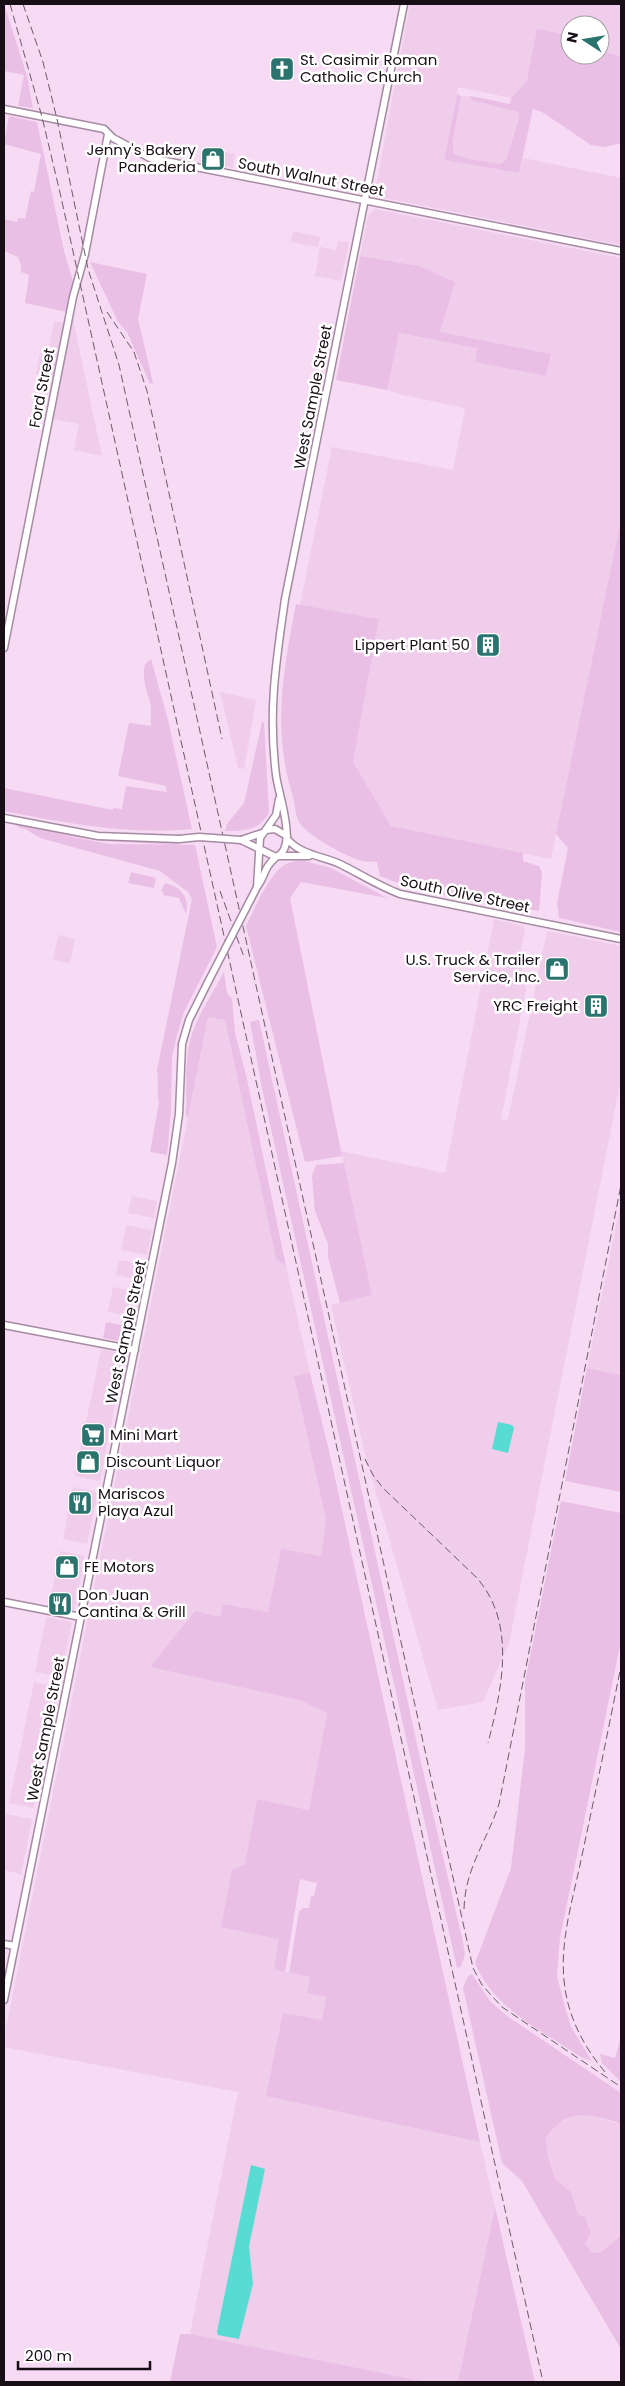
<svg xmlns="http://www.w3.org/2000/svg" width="625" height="2386" viewBox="0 0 625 2386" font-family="Poppins,sans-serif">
	<rect width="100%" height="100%" fill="#f7daf3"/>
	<path fill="#efcdeb" d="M410,4H621V56L600,51V25H570V39L562,34L527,81L511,98L458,87L444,160L519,173L523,158L621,178V245L374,196Z
		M461,96H471V100L518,112L519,118L506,160L500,164L470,159L453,154V140Z
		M209,149L235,154L233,168L206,163Z
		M375,209L621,258V520L551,859L391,826L353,762L379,619L300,605L332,447L453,470L465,408L403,395L387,390L398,333L478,348L475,362L546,376L551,354L440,332L443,317L419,266L360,256L368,216Z
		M293,231L320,237L318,247L291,242Z
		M338,241L349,242L341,281L315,276L320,247L336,250Z
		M73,319L102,456L74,450L79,424L53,419Z
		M54,321L64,323L59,349L49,347Z
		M41,348L59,351L53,378L36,374Z
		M220,692L256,700L244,769L238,768Z
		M494,919L523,926L525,930L521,949V964L526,989L501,1120H508L547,931L621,946V1079L509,1643L483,1702L438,1710L364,1450L331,1305L372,1295L341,1151L445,1173Z
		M58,935L75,939L70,963L53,960Z
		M208,1017L225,1020L276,1259L286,1266L310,1373L294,1376L326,1520L321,1556L281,1550L268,1612L223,1604L220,1617L175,1636L150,1667L299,1700L327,1713L309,1810L257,1799L245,1865L280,1939L274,1970L310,1977L326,1997L322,2020L266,2096L480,2142L495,2207L458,2382H427L190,2334L238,2092L4,2047V2038Z
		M132,1196L157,1201L154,1218L128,1213Z
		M621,1202V1375L587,1368Z
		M126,1225L152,1230L147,1255L121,1250Z
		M119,1260L145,1264L141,1281L116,1275Z
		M113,1287L139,1292L134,1317L108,1312Z
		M101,1349L125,1354L100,1481L75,1476Z
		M73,1487L98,1492L87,1544L63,1539Z
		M60,1551L85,1556L74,1610L49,1605Z
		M46,1617L72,1622L61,1677L35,1672Z
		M34,1682L59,1687L34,1808L9,1803Z
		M6,1814L32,1819L21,1874L4,1870V1828Z
		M576,2113L592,2115L621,2125V2236L600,2253L591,2252L585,2243L571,2192L555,2179L548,2157L546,2137L557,2125Z"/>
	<path fill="#eabfe5" d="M4,4L27,76L33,108L18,106L24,75L4,71Z
		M537,29L562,34L570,39V55H600V51L621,56V143L605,147L591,145L542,112L533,109L519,173L444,160L457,94L461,96L453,140V154L470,159L500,164L506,160L519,118L518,112L471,100V96L510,104L511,98L527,81Z
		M9,116L37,122L64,251L73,281L67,312L25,303L29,275L21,272V265L18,257L4,251V219L17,222L18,218L25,219L31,191L34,192L41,154L4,144Z
		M360,256L419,266L455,282L440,332L551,354L546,376L475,362L477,348L399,333L387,390L336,380Z
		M90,262L147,274L138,319L153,383L150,384L127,332L118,322Z
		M621,520V932L559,918L557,903L568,848L556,834Z
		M296,604L379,619L353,762L391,826L523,853V861L539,866L542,872L539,911C486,901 430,897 380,876L377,862C372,861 367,862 362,861C345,856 305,835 298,820C295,813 295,805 293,797C272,730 283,672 296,604Z
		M151,659L168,720L192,829C127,835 66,823 4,811V788L113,810V808L122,809L126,786L167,792L166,786L118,776L129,723L151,726C150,719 152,709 150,702C146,689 142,678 145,664Z
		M262,722H264L269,813C258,831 245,831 225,831L227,824L244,803Z
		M13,823L98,838L176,842L179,845L103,841L20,828Z
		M22,827L109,844L195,845L217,947L184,1012L177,1035L172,1057L171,1110L167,1155L150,1152L159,1102C156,1093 159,1080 157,1070L192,899L188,892L160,871L40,838Z
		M301,860L331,868L387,898L301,882L290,898L342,1156L305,1162L246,926C255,909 269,873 286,864C290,862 296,861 301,860Z
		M131,872L156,878L154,888L128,883Z
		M165,883C181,887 190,897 186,914L179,898L163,895V892L161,891Z
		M224,972L227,993L232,999L235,1033L247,1079L286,1266L276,1259L225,1020L208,1017L188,1117H186C187,1095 185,1072 188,1050C193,1021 210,998 224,972Z
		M259,1020L420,1758L463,1942L465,1954L461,1967L457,1968L262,1088L250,1022Z
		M344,1163L372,1295L340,1303L328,1257V1244L315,1211L312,1176L316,1165Z
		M106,1322L132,1327L129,1343L103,1338Z
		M587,1368L621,1375V1492L565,1481Z
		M310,1373L330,1455L480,2142L266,2096L283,2013L322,2020L326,1997L307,1993L310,1977L289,1973L299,1912L303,1908H309L311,1896H314L317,1883L300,1879L285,1972L274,1970L279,1939L221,1927L232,1870L245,1864L257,1799L309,1810L327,1713L299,1700L150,1667L195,1611L220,1617L223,1604L268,1612L281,1549L321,1556L326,1520L294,1376Z
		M561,1501L621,1513V1641L560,1938L557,1976L564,2004L571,2027L592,2061L581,2057C542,2031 493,2008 475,1963L511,1868L525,1749V1682Z
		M472,1974L490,2001L507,2016L621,2093V2125C616,2121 609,2120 602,2118C575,2111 563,2116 546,2137L548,2157L555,2179L571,2192L578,2214L585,2218L591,2232L585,2243L591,2252L600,2253L621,2236V2349L522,2181L502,2163L463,1988L468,1976Z
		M621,2038V2082L602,2063L600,2054L615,2058Z
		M495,2207L535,2382H458Z
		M180,2334H190L427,2382H170Z"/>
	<path fill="#58dbd3" d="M498,1422L512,1425L514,1428L508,1453L492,1449Z
		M251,2165L265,2169L249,2246L253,2284L239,2339L218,2335L217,2332Z"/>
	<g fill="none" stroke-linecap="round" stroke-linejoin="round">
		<defs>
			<path id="secondary" d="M4,109L104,129L113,138L150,158L621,251
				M4,648L73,297L85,254L108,134
				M4,818L98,836L179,839
				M266,830L275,829L287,836
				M241,840L276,857C299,848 278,794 276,775C268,711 276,662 285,599L404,4
				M241,840L262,833
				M288,840C302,855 322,856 340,864C360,874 379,886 400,894L621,939
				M279,856H309
				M257,887L260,838L276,815L279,799
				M257,887C267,873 262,870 276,857
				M4,1325L135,1350
				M4,1602L81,1617
				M4,1944L15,1946
				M4,2000L172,1163L179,1114L182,1044L189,1020L207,984"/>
		</defs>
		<use href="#secondary" stroke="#a58ba2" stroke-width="9"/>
		<use href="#secondary" stroke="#fff" stroke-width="6"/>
		<path stroke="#6b5a68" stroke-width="1" stroke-dasharray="8 4" stroke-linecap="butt" d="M10,4L42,117L61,197L543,2382
			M23,4L43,62L57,119L88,269L119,365L473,1968L482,1985L502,2007L621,2087
			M107,312L134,352L147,391L222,739
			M220,891L244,957
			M365,1459L373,1475L383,1488L476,1577C517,1622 502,1689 488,1743
			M464,1909C465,1868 487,1841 499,1804L621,1185
			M605,2072C583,2046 567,2015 564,1980C560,1940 573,1899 581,1860C595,1795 608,1731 621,1666"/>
		<defs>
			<path id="secondary-bridge" d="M179,839L199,837L241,840
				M207,984L257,887"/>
		</defs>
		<use href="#secondary-bridge" stroke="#a58ba2" stroke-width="9" stroke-linecap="butt"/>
		<use href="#secondary-bridge" stroke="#fff" stroke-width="6"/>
	</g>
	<defs>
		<symbol id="church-square" viewBox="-11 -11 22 22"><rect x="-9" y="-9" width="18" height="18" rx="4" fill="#2a736f" stroke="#fff"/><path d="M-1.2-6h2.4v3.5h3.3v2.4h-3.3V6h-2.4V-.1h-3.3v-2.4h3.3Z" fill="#fff"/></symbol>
		<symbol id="shop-square" viewBox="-11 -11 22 22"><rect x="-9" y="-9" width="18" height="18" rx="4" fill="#2a736f" stroke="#fff"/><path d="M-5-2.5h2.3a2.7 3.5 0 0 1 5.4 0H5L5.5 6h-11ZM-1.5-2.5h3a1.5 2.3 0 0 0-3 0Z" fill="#fff"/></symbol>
		<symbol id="building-square" viewBox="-11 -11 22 22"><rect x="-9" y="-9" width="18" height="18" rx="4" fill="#2a736f" stroke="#fff"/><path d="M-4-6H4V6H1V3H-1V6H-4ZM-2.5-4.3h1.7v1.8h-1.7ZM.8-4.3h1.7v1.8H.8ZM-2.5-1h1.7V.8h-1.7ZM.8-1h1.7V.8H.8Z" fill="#fff"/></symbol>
		<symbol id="supermarket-square" viewBox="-11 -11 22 22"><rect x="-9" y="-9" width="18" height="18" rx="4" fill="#2a736f" stroke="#fff"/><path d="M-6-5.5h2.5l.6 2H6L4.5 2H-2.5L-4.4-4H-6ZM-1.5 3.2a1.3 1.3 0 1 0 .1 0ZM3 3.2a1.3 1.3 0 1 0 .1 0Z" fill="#fff"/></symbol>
		<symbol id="restaurant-square" viewBox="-11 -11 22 22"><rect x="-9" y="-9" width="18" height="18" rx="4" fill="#2a736f" stroke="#fff"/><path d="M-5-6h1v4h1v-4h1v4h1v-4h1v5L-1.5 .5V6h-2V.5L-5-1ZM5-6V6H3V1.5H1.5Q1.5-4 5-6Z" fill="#fff"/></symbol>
	</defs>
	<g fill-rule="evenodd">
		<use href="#church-square" x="268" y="55" width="28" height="28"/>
		<use href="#shop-square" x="199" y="145" width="28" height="28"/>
		<use href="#building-square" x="474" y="631" width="28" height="28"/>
		<use href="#shop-square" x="543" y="955" width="28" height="28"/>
		<use href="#building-square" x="582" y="992" width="28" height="28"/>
		<use href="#supermarket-square" x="79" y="1421" width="28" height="28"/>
		<use href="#shop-square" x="74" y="1448" width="28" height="28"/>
		<use href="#restaurant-square" x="66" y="1489" width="28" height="28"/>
		<use href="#shop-square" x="53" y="1553" width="28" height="28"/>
		<use href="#restaurant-square" x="46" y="1590" width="28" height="28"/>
	</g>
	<g text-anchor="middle" stroke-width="5" stroke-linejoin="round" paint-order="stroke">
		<g font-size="15" fill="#170e16" stroke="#fff" text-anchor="start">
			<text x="300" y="65">St. Casimir Roman<tspan x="300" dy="17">Catholic Church</tspan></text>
			<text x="196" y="155" text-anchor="end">Jenny's Bakery<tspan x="196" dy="17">Panaderia</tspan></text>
			<text x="470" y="650" text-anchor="end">Lippert Plant 50</text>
			<text x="540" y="965" text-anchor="end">U.S. Truck &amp; Trailer<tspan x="540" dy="17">Service, Inc.</tspan></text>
			<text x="578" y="1011" text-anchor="end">YRC Freight</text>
			<text x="110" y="1440">Mini Mart</text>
			<text x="106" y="1467">Discount Liquor</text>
			<text x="98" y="1499">Mariscos<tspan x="98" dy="17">Playa Azul</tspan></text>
			<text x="84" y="1572">FE Motors</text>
			<text x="78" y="1600">Don Juan<tspan x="78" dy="17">Cantina &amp; Grill</tspan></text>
		</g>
		<g font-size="15" fill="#170e16" stroke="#fff">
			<text transform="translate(311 177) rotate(11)" y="5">South Walnut Street</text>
			<text transform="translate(42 388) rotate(-79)" y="5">Ford Street</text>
			<text transform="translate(313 397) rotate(-79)" y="5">West Sample Street</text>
			<text transform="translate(465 894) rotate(12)" y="5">South Olive Street</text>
			<text transform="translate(126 1332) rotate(-78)" y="5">West Sample Street</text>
			<text transform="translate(46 1729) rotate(-79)" y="5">West Sample Street</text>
		</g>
	</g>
	<rect width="625" height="2386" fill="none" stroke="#170e16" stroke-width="10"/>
	<g transform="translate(585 40) rotate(282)"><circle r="24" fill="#ffffff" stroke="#a29fa2"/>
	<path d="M0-4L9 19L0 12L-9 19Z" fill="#2a736f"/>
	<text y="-8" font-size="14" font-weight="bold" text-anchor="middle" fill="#170e16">N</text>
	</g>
	<path d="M18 2361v8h132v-8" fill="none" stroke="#170e16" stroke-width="2.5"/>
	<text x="25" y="2361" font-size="15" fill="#170e16" stroke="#ffffff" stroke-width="4" paint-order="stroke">200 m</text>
</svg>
